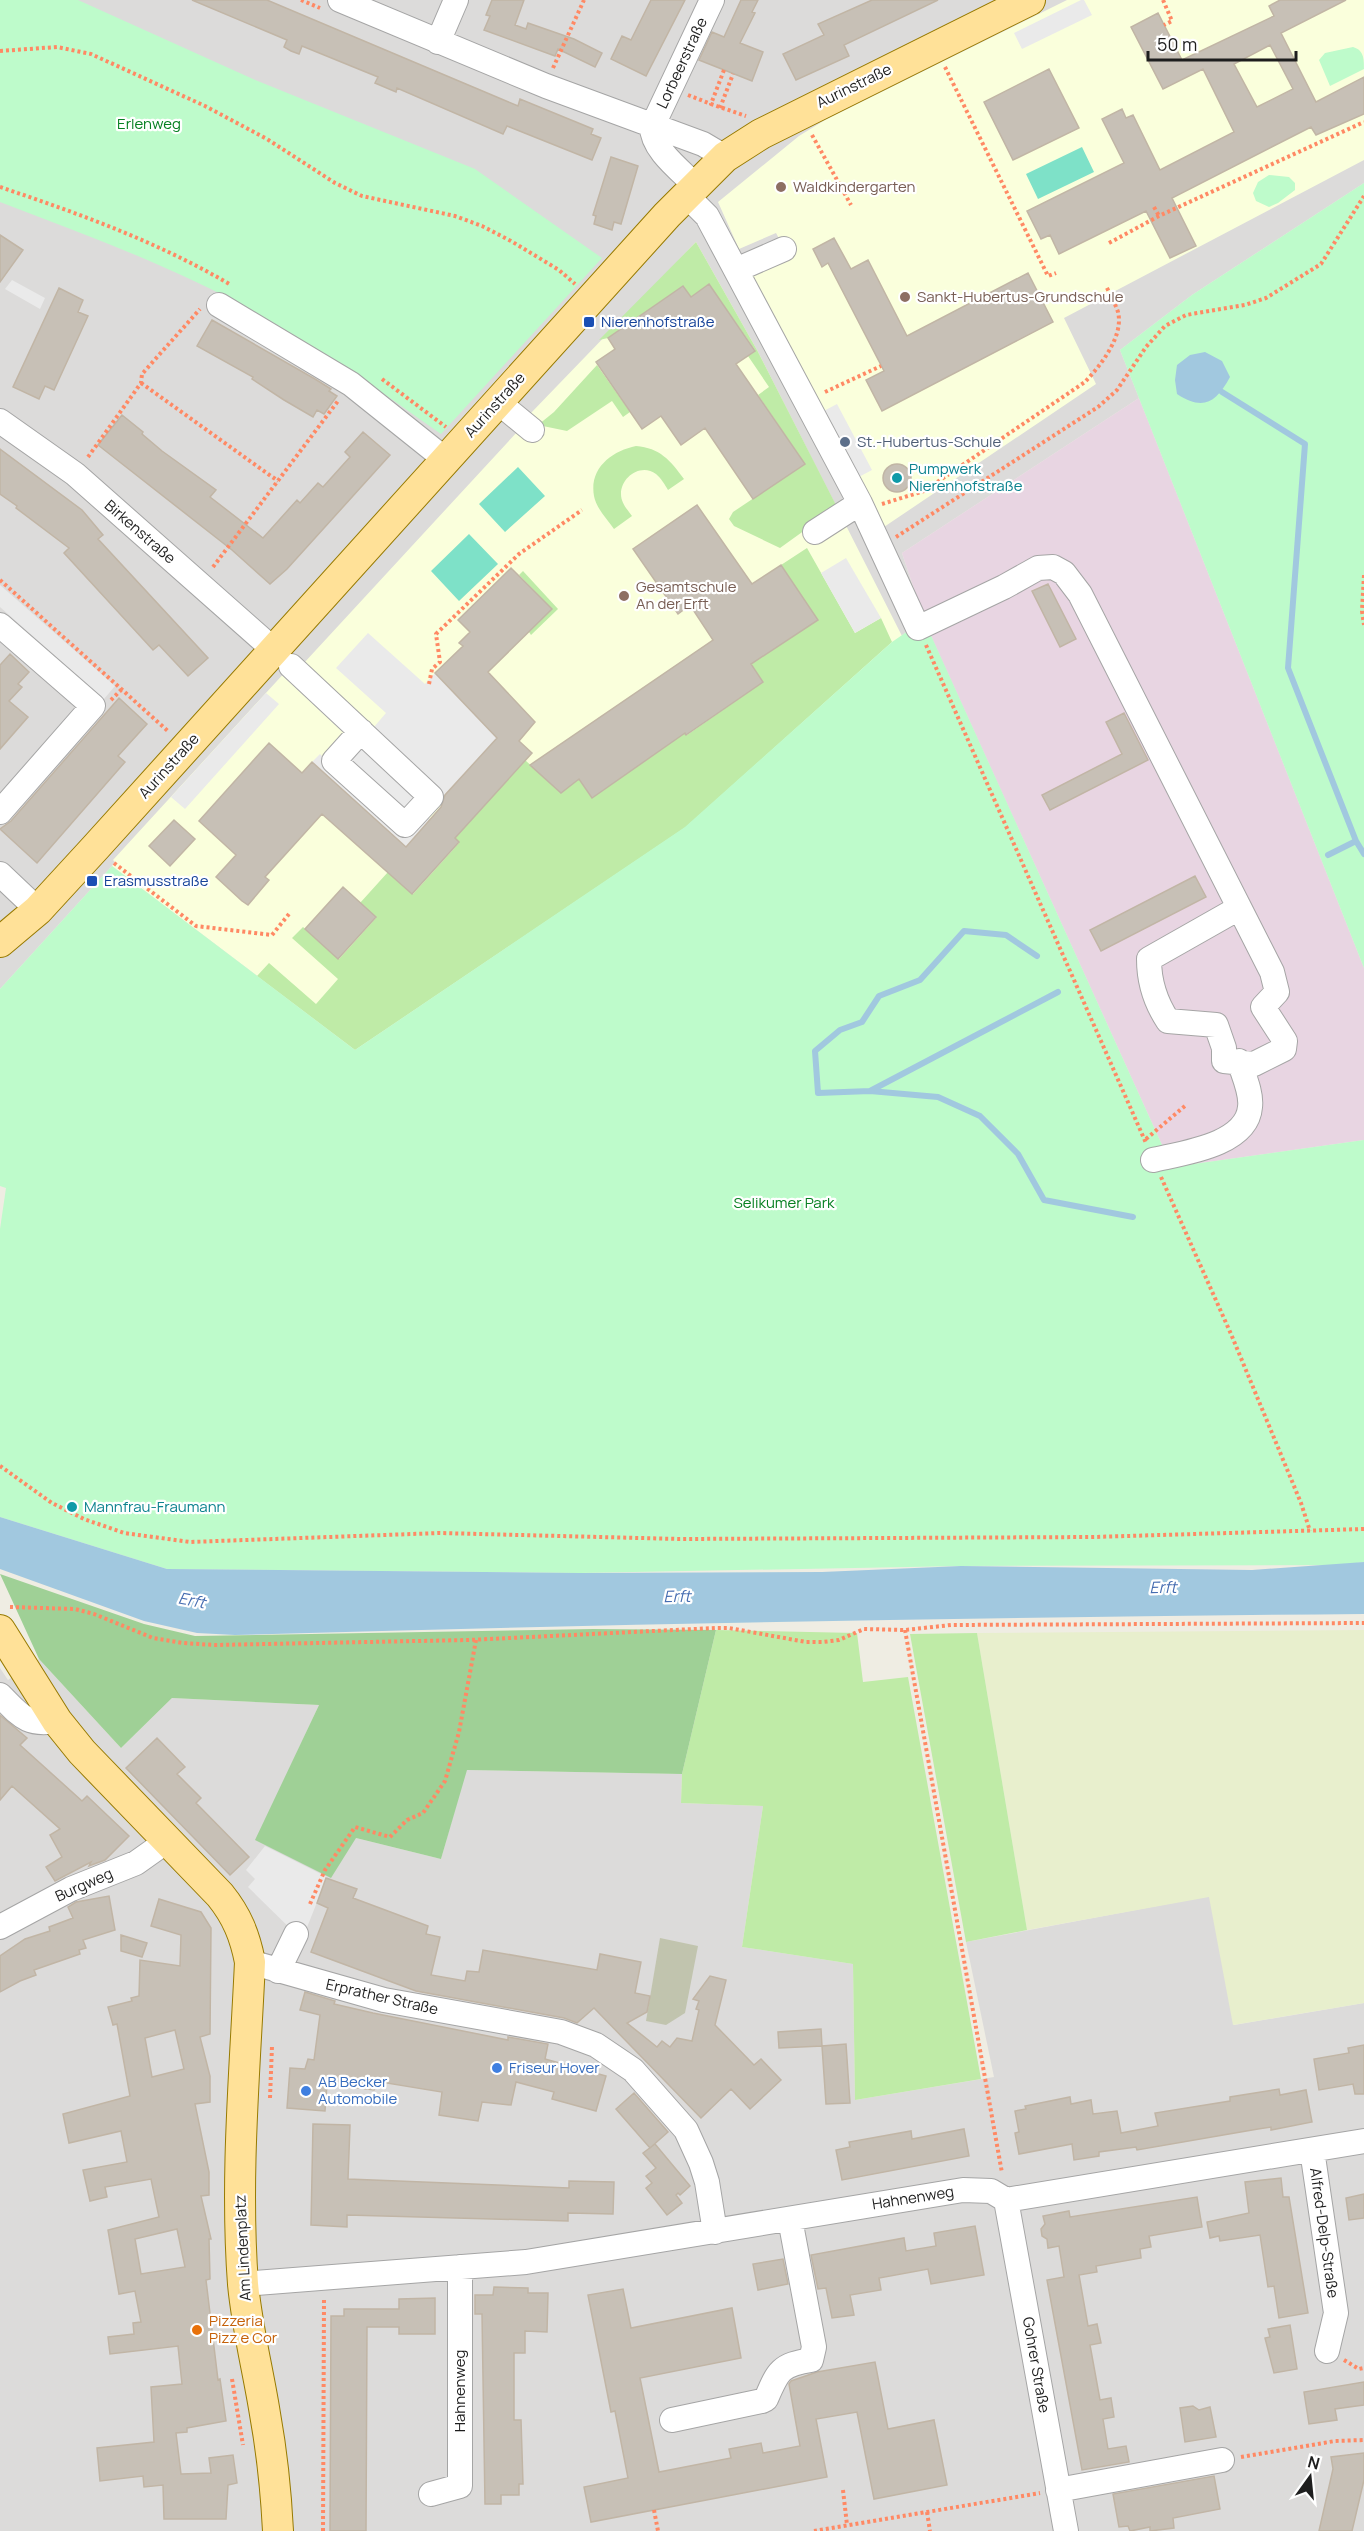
<svg xmlns="http://www.w3.org/2000/svg" width="1364" height="2531" viewBox="0 0 1364 2531" font-family="Manrope,sans-serif">
	<rect width="100%" height="100%" fill="#efede3"/>
	<path fill="#dcdbda" d="M0,0H1364V183L1192,295L1120,350L1139,398L902,553L924,620L892,642L685,827L355,1050L112,866L0,989Z
		M39,1659L121,1748L172,1698L319,1705L256,1840L356,1838L441,1859L466,1770L682,1774L681,1803L763,1806L742,1947L853,1964L855,2100L994,2077L966,1942L1210,1896L1234,2025L1364,2003V2531H0V1668L8,1680Z"/>
	<path fill="#e8d5e2" d="M1139,398L1364,968V1140L1172,1167L926,625L902,553Z"/>
	<path fill="#faffdc" d="M1067,0H1364V160L1064,318L1096,384L881,529L746,276L788,255L776,233L739,249L718,202L799,136L825,120Z
		M696,242L757,350L902,636L685,827L355,1050L112,866L115,862L113,860L298,658L304,663L518,431L530,414Z"/>
	<path fill="#c1c4ae" d="M660,1938L698,1946L685,2013L666,2025L646,2021Z"/>
	<path fill="#e8efcd" d="M1364,1630V2003L1233,2025L1209,1897L1027,1930L977,1633Z"/>
	<path fill="#bfeba7" d="M696,242L757,350L837,507L780,548L734,526L729,519L733,512L805,464L758,395L769,387L748,356L755,350L709,284L691,297L683,286L608,338L599,340Z
		M597,365L630,412L623,417L612,401L567,431L538,425L554,412Z
		M636,446C660,448 670,460 684,479L668,490C665,485 661,478 656,474C641,463 621,477 621,494C621,503 627,509 632,516L614,529C607,519 596,508 594,496C589,468 612,451 636,446Z
		M807,548L855,633L881,618L892,642L686,827L355,1050L257,976L269,963L316,1004L338,979L292,938L303,927L339,959L376,918L360,903L388,872L413,894L459,843L455,838L525,760L560,792L579,779L592,798L668,745L682,728L687,735L763,682L750,662L760,655L762,657L817,620L781,565Z
		M523,571L558,609L531,635L529,632L552,609L519,575Z
		M716,1630L857,1633L863,1682L908,1677L981,2079L855,2100L853,1964L742,1947L763,1806L681,1803L682,1774Z
		M977,1633L1027,1930L966,1942L910,1634Z"/>
	<path fill="#9fd096" d="M0,1574L144,1624L195,1636L593,1629L716,1630L682,1774L467,1770L441,1859L356,1838L331,1878L255,1840L319,1705L172,1698L121,1748L39,1659Z"/>
	<path fill="#befbcb" d="M0,0H78L253,79L475,169L602,258L441,434C362,378 282,322 194,281C131,251 65,227 0,202Z
		M1353,47C1364,50 1364,59 1364,69L1330,86L1319,60L1325,53Z
		M1269,175L1289,177L1295,183V190L1278,203L1269,207L1256,201L1253,193L1258,182Z
		M1364,183V968L1120,350L1192,295Z
		M924,620L1172,1167L1364,1140V1562L1341,1565L961,1566L580,1573L167,1569L0,1517V1229L6,1188L0,1186V989L112,866L355,1050L685,827L892,642Z"/>
	<path fill="#7ee1c8" d="M1082,147L1094,172L1038,199L1026,174Z
		M518,467L545,496L505,532L479,504Z
		M469,534L498,564L459,601L431,571Z"/>
	<path fill="#eaeaea" d="M1081,0H1084L1092,15L1022,49L1014,33Z
		M12,280L45,298L40,309L5,289Z
		M837,404L872,470L853,480L818,414Z
		M846,558L881,618L855,633L821,573Z
		M0,585L115,686L104,699L0,607Z
		M368,633L425,684L435,673L497,738L427,816L431,820L406,847L312,762L320,754L327,761L348,737L282,675L298,658L374,727L386,713L336,668Z
		M266,693L279,704L185,809L171,797Z
		M265,1846L327,1877L302,1940L248,1887L255,1879L246,1870Z"/>
	<path fill="#a1c8df" d="M1205,352L1222,361L1230,377C1216,403 1203,411 1177,394L1175,380L1177,365L1190,355Z
		M0,1517L167,1569L580,1573L822,1572L961,1566L1252,1570L1364,1562V1614C988,1617 611,1624 235,1635L197,1633L144,1621L0,1569Z"/>
	<g fill="none" stroke-linecap="round" stroke-linejoin="round">
		<path stroke="#a1c8df" stroke-width="6" d="M1222,392L1305,444L1288,668L1356,841L1364,854
			M1328,855L1356,841
			M1037,956L1006,935L964,931L920,980L879,996L862,1022L840,1030L815,1051L818,1093L870,1091L1058,992
			M870,1091L938,1097L980,1116L1018,1154L1044,1200L1133,1217"/>
	</g>
	<path fill="#c7c0b6" stroke="#c1b5a5" stroke-width="1.5" fill-rule="evenodd" d="M192,0H267L518,106L520,99L593,129L591,134L601,138L592,160L507,126L503,134L397,88L396,92L375,83L378,77L302,46L299,54L291,51L284,47L287,40Z
		M492,0H524L515,25L526,29L528,23L574,39L602,53L595,67L558,49L555,56L484,30L490,16L486,15Z
		M651,0H685L646,76L611,59L622,36L631,40Z
		M741,0H758L752,12L755,13L740,43L763,52L752,81L699,60L712,32L724,37Z
		M872,0H938L844,45L849,56L796,80L783,54L824,35L818,24Z
		M1280,0H1346L1281,33L1316,102L1364,77V114L1316,135L1311,127L1172,198L1196,246L1170,258L1146,211L1059,254L1050,235L1041,239L1027,211L1124,163L1102,119L1122,109L1126,118L1133,115L1160,170L1234,132L1203,69L1163,89L1131,27L1158,13L1182,60L1274,16L1269,6ZM1270,45L1293,89L1257,107L1234,64Z
		M1049,69L1079,128L1013,160L984,102Z
		M611,157L638,166L621,224L614,222L612,230L594,224L596,216L593,215Z
		M0,235L23,250L0,282Z
		M834,238L851,269L868,260L907,336L1028,273L1053,322L882,411L866,380L884,371L828,263L822,267L813,249Z
		M709,284L755,351L736,364L805,464L753,499L705,428L681,445L661,416L642,429L596,362L615,349L608,338L683,286L691,297Z
		M59,288L83,300L78,312L88,316L54,390L45,386L39,399L13,387Z
		M212,320L315,379L331,389L329,391L337,396L324,414L317,410L313,417L284,400L252,379L253,377L197,346Z
		M122,415L143,432L142,434L162,451L216,490L210,497L263,538L297,500L300,503L318,483L323,487L350,457L345,452L363,432L390,455L287,569L270,584L232,550L98,445Z
		M0,449L82,510L103,535L98,539L208,658L188,676L159,645L153,650L64,553L69,548L16,508L17,506L0,494Z
		M883 478a14 14 0 1 1 28 0a14 14 0 1 1-28 0Z
		M697,505L752,584L781,565L818,620L751,664L763,682L686,735L685,733L592,798L579,779L561,793L530,765L713,640L690,605L678,614L633,549Z
		M511,568L552,609L488,672L535,722L519,741L532,753L455,838L459,842L412,894L322,814L265,877L269,880L248,905L242,901L216,877L236,855L199,821L269,743L302,773L312,762L406,847L441,807L445,795L497,738L435,673L463,646L459,643L470,632L458,620Z
		M1048,584L1076,639L1060,647L1032,591Z
		M10,654L29,672L18,684L22,687L9,701L28,717L0,749V665Z
		M119,698L147,724L118,756L125,762L37,863L0,829L11,821Z
		M1124,713L1148,760L1050,810L1042,795L1122,754L1106,722Z
		M174,820L195,839L170,866L149,846Z
		M1195,876L1206,897L1101,951L1090,930Z
		M343,887L376,917L338,959L305,929Z
		M0,1715L27,1738L20,1745L82,1801L87,1796L129,1836L105,1860L89,1866L91,1862L55,1881L46,1867L62,1857L50,1835L60,1829L12,1786L0,1800Z
		M157,1738L185,1767L177,1774L201,1798L196,1803L249,1857L230,1875L126,1768Z
		M326,1878L357,1889L353,1898L428,1926L426,1934L440,1937L431,1975L465,1981L467,1971L479,1972L483,1950L597,1970L600,1954L641,1962L635,1993L650,1996L647,2012L627,2023L657,2047L662,2041L670,2047L677,2038L692,2041L699,2010L696,2009L699,2001L693,1999L710,1976L726,1980L715,2025L754,2065L761,2059L781,2080L750,2109L731,2089L701,2118L594,2008L577,2023L564,2018L416,1991L311,1952L328,1908L317,1903Z
		M109,1896L115,1930L83,1940L86,1948L79,1950L80,1954L34,1970L36,1975L20,1981L0,1992V1956L25,1939L50,1931L49,1927L73,1918L68,1907L76,1902Z
		M159,1899L201,1912L211,1928L210,2034L200,2037L210,2076V2102L195,2104L209,2172V2195L201,2196L211,2239H209L210,2279L206,2280L218,2380L220,2379L226,2421L187,2428V2432L176,2433L181,2474L211,2473L209,2458L233,2455L237,2483L228,2485L226,2519H164L163,2485L144,2487L143,2476L100,2481L97,2448L154,2442L151,2387L182,2384L178,2346L110,2354L108,2337L134,2334L133,2323L141,2322L135,2291L119,2294L108,2230L159,2217L151,2179L105,2187L107,2197L90,2201L83,2170L127,2162L121,2131L69,2143L63,2114L130,2096L117,2024L113,2025L108,2007L132,2001L131,1998L139,1996L140,1960L180,1966L181,1935L151,1926ZM175,2030L184,2069L152,2077L145,2038ZM177,2229L185,2267L141,2274L135,2239Z
		M121,1935L147,1943L142,1957L121,1951Z
		M305,1992L335,2001L334,2004L373,2013L508,2040V2037L548,2044L545,2059L606,2076L596,2111L552,2099L554,2092L516,2082L511,2105L482,2102L478,2121L439,2115L442,2092L375,2081L374,2090L327,2084L325,2111L287,2108L290,2068L305,2069L308,2059L314,2060L320,2015L300,2010Z
		M821,2029L822,2046L779,2048L778,2032Z
		M846,2044L850,2103L826,2104L822,2046Z
		M1364,2045V2094H1355L1353,2084L1319,2090L1314,2059L1349,2053L1348,2048Z
		M1279,2089L1280,2095L1306,2090L1312,2122L1271,2130V2127L1258,2129L1137,2150L1136,2147L1099,2152V2156L1074,2160L1072,2144L1019,2154L1015,2133L1019,2132L1015,2111L1026,2109L1025,2106L1070,2097L1071,2104L1091,2100L1093,2114L1117,2111L1121,2133L1158,2126L1155,2113L1230,2101V2097Z
		M634,2093L668,2132L650,2148L616,2109Z
		M313,2124L350,2125L348,2179L569,2188V2181L614,2182L613,2214L568,2213V2221L347,2215V2227L311,2225Z
		M964,2129L969,2156L842,2180L836,2150L850,2147L849,2142L911,2131L912,2139Z
		M655,2144L690,2186L680,2195L678,2193L676,2195L682,2203L667,2215L646,2188L652,2183L646,2176L656,2168L643,2153Z
		M1281,2178L1283,2197H1289L1308,2313L1279,2318L1274,2286L1268,2287L1260,2235L1220,2241L1219,2236L1210,2238L1207,2222L1249,2213L1245,2182Z
		M1364,2194V2218L1349,2220L1346,2198Z
		M1197,2197L1202,2227L1149,2236L1151,2247L1140,2249L1141,2258L1096,2266L1097,2272L1079,2275L1088,2326L1097,2324L1101,2343L1090,2345L1100,2400L1111,2398L1114,2417L1103,2419L1108,2449L1126,2446L1129,2462L1082,2470L1047,2280L1064,2277L1059,2246L1048,2248L1047,2239L1042,2236L1041,2229L1045,2224L1043,2216L1069,2211L1070,2217Z
		M975,2226L984,2275L931,2284L928,2269L879,2278L881,2290L850,2295L854,2315L832,2318L826,2288L818,2289L811,2255L904,2238L906,2251L936,2246L934,2233Z
		M783,2259L788,2284L758,2290L753,2264Z
		M494,2287L528,2288V2293H548L547,2332L525,2331V2353H514V2420H521L523,2484H519V2495H501V2504H485L482,2314H475V2295H493Z
		M623,2289L631,2328L732,2308L741,2358L640,2378L659,2472L731,2458L729,2449L761,2443L763,2453L800,2446L789,2384L791,2381L817,2372L875,2362L888,2429L934,2420L947,2485L874,2499L857,2412L816,2419L827,2477L591,2522L584,2487L628,2478L615,2411L611,2412L588,2295Z
		M435,2298V2334H399V2327H367L366,2531H330L331,2316H344V2309H399V2299Z
		M1290,2325L1297,2369L1274,2373L1265,2338L1270,2337L1268,2329Z
		M1364,2382V2405L1335,2409L1337,2420L1309,2424L1304,2392Z
		M1193,2406L1199,2410L1210,2407L1216,2437L1185,2442L1180,2408Z
		M1364,2453V2480L1352,2531H1319L1333,2469L1331,2457Z
		M1214,2476L1220,2509L1173,2518L1174,2528L1150,2531V2527L1130,2531L1128,2526L1119,2527L1113,2494Z"/>
	<g fill="none" stroke-linecap="round" stroke-linejoin="round">
		<defs>
			<path id="minor" d="M340,0L546,86L703,144L725,157
				M438,42L456,0
				M695,185C680,170 652,149 652,127L712,0
				M686,195L707,216L860,503L918,628L1004,587L1038,568L1053,567L1064,573L1080,594L1272,972L1277,992L1263,1007L1285,1041L1284,1049L1254,1064L1224,1061V1048L1216,1025L1168,1021C1156,1003 1149,981 1149,959L1239,908
				M736,270L784,249
				M219,305L351,384L446,460
				M498,402L532,430
				M0,421L75,474L274,650
				M815,532L860,503
				M0,625L93,706L0,812
				M291,666L431,797L405,825L334,761L361,731
				M0,874L38,910
				M1153,1160C1183,1153 1247,1145 1250,1107C1252,1093 1243,1074 1239,1061
				M0,1695C21,1716 26,1726 57,1721
				M0,1927L71,1889L136,1863L167,1841
				M250,1962L384,2000L561,2032L596,2045L633,2070L686,2130L701,2163L707,2182L715,2232
				M278,1971L296,1934
				M1312,2150L1336,2313L1327,2351
				M1006,2200L1066,2531
				M243,2284L526,2262L963,2190L991,2191L1006,2200L1364,2141
				M672,2420L762,2401L766,2399C778,2371 780,2365 811,2360L814,2347L790,2219
				M1058,2490L1222,2460
				M431,2494L460,2486V2267"/>
			<path id="major" d="M0,942L38,910L95,848L667,215L725,157L761,134L1030,0
				M0,1630L57,1721L82,1752L220,1895C237,1916 245,1936 250,1962C245,2069 235,2178 243,2284C247,2328 258,2370 265,2414C272,2453 276,2491 278,2531"/>
		</defs>
		<use href="#minor" stroke="#a5a5a5" stroke-width="26"/>
		<use href="#major" stroke="#977a00" stroke-width="32"/>
		<path stroke="#ff8964" stroke-width="4" stroke-dasharray="3 3" stroke-linecap="butt" d="M301,0L320,8
			M1163,0L1172,21L1164,25
			M0,51L57,47L91,54L205,106L267,139L335,183L362,196L455,216L482,226L511,241L559,270L575,284
			M945,67L1048,276L1056,273
			M553,68L584,0
			M724,70L711,104L746,116
			M688,95L711,104
			M720,108L733,74
			M812,135L851,205
			M0,187C80,214 158,242 231,285
			M1154,207L1159,216
			M1109,243L1159,216L1364,122
			M382,379L446,427
			M141,383L278,481
			M825,392L881,366
			M88,457L141,383L142,374L200,309
			M882,504L924,491L1085,382C1101,365 1124,336 1118,312C1115,303 1110,294 1106,286
			M896,537L1098,407L1117,390L1146,347L1165,326L1186,315L1245,305L1266,298L1321,264L1364,196
			M213,567L338,401
			M1364,575L1362,611L1364,625
			M0,580L169,732
			M926,645L1146,1143
			M429,684L432,669L440,662L436,634L519,554L582,510
			M111,700L123,688
			M114,863L196,926L272,935L289,914
			M1146,1139L1186,1105
			M1161,1177L1231,1334L1301,1503L1310,1531
			M0,1466L52,1503L84,1519L124,1533L190,1542L440,1533L680,1539L1093,1537L1364,1529
			M10,1607L75,1609L94,1614L153,1638L183,1643L215,1645L469,1640L715,1628H729L806,1642H823L839,1640L864,1629L905,1630L951,1625L1364,1623
			M905,1630L1002,2173
			M310,1904L325,1870L355,1827L390,1837L407,1820L423,1813L445,1781L459,1732L476,1640
			M270,2098L272,2046
			M1344,2360L1359,2369L1364,2368
			M232,2379L243,2445
			M1241,2457L1335,2441L1364,2440
			M843,2490L847,2525
			M654,2510L658,2531
			M927,2512L930,2531
			M323,2531L324,2299
			M814,2531L1040,2493"/>
		<use href="#minor" stroke="#fff" stroke-width="24"/>
		<use href="#major" stroke="#ffe198" stroke-width="30"/>
	</g>
	<g fill="#8d6e63" stroke="#fff" stroke-width="2">
		<circle cx="781" cy="187" r="6"/>
		<circle cx="905" cy="297" r="6"/>
		<circle cx="624" cy="596" r="6"/>
	</g>
	<g fill="#1a4fb4" stroke="#fff" stroke-width="2">
		<rect x="583" y="316" width="12" height="12" rx="3"/>
		<rect x="86" y="875" width="12" height="12" rx="3"/>
	</g>
	<circle fill="#5c6f8a" stroke="#fff" stroke-width="2" cx="845" cy="442" r="6"/>
	<g fill="#0f9aa8" stroke="#fff" stroke-width="2">
		<circle cx="897" cy="478" r="6"/>
		<circle cx="72" cy="1507" r="6"/>
	</g>
	<g fill="#3f7fe0" stroke="#fff" stroke-width="2">
		<circle cx="497" cy="2068" r="6"/>
		<circle cx="306" cy="2091" r="6"/>
	</g>
	<circle fill="#e8710a" stroke="#fff" stroke-width="2" cx="197" cy="2330" r="6"/>
	<g text-anchor="middle" stroke-width="4.5" stroke-linejoin="round" paint-order="stroke">
		<g font-size="15" fill="#1e1e1e" stroke="#fff">
			<text transform="translate(682 63) rotate(-65)" y="5">Lorbeerstraße</text>
			<text transform="translate(854 86) rotate(-26)" y="5">Aurinstraße</text>
			<text transform="translate(495 405) rotate(-48)" y="5">Aurinstraße</text>
			<text transform="translate(140 532) rotate(41)" y="5">Birkenstraße</text>
			<text transform="translate(169 766) rotate(-48)" y="5">Aurinstraße</text>
			<text transform="translate(84 1885) rotate(-24)" y="5">Burgweg</text>
			<text transform="translate(382 1997) rotate(13)" y="5">Erprather Straße</text>
			<text transform="translate(913 2198) rotate(-9)" y="5">Hahnenweg</text>
			<text transform="translate(1324 2233) rotate(82)" y="5">Alfred-Delp-Straße</text>
			<text transform="translate(243 2248) rotate(-93)" y="5">Am Lindenplatz</text>
			<text transform="translate(1036 2365) rotate(80)" y="5">Gohrer Straße</text>
			<text transform="translate(460 2391) rotate(-90)" y="5">Hahnenweg</text>
		</g>
		<g font-size="15" fill="#078022" stroke="#fff">
			<text x="149" y="129">Erlenweg</text>
			<text x="784" y="1208">Selikumer Park</text>
		</g>
		<g font-size="15" fill="#785e54" stroke="#fff" text-anchor="start">
			<text x="793" y="192">Waldkindergarten</text>
			<text x="917" y="302">Sankt-Hubertus-Grundschule</text>
			<text x="636" y="592">Gesamtschule<tspan x="636" dy="17">An der Erft</tspan></text>
		</g>
		<g font-size="15" fill="#164399" stroke="#fff" text-anchor="start">
			<text x="601" y="327">Nierenhofstraße</text>
			<text x="104" y="886">Erasmusstraße</text>
		</g>
		<g font-size="15" fill="#4e5e75" stroke="#fff" text-anchor="start">
			<text x="857" y="447">St.-Hubertus-Schule</text>
		</g>
		<g font-size="15" fill="#0d838f" stroke="#fff" text-anchor="start">
			<text x="909" y="474">Pumpwerk<tspan x="909" dy="17">Nierenhofstraße</tspan></text>
			<text x="84" y="1512">Mannfrau-Fraumann</text>
		</g>
		<g font-size="15" fill="#366cbe" stroke="#fff" text-anchor="start">
			<text x="509" y="2073">Friseur Hover</text>
			<text x="318" y="2087">AB Becker<tspan x="318" dy="17">Automobile</tspan></text>
		</g>
		<g font-size="15" fill="#c56008" stroke="#fff" text-anchor="start">
			<text x="209" y="2326">Pizzeria<tspan x="209" dy="17">Pizz e Cor</tspan></text>
		</g>
		<g font-size="16" font-style="italic" fill="#466db1" stroke="#fff">
			<text transform="translate(1163 1587) rotate(-1)" y="6">Erft</text>
			<text transform="translate(677 1596) rotate(-1)" y="6">Erft</text>
			<text transform="translate(192 1600) rotate(11)" y="6">Erft</text>
		</g>
	</g>
	<g transform="translate(1310 2477) rotate(15)" stroke="#ffffff" stroke-width="4.5" paint-order="stroke">
	<path d="M0-4.5L10 22L0 15L-10 22Z" fill="#1e1e1e"/>
	<text y="-9" font-size="16" font-weight="bold" text-anchor="middle" fill="#1e1e1e">N</text>
	</g>
	<path d="M1148 51v9h148v-9" fill="none" stroke="#1e1e1e" stroke-width="3"/>
	<text x="1157" y="51" font-size="18" fill="#1e1e1e" stroke="#ffffff" stroke-width="4.5" paint-order="stroke">50 m</text>
</svg>
